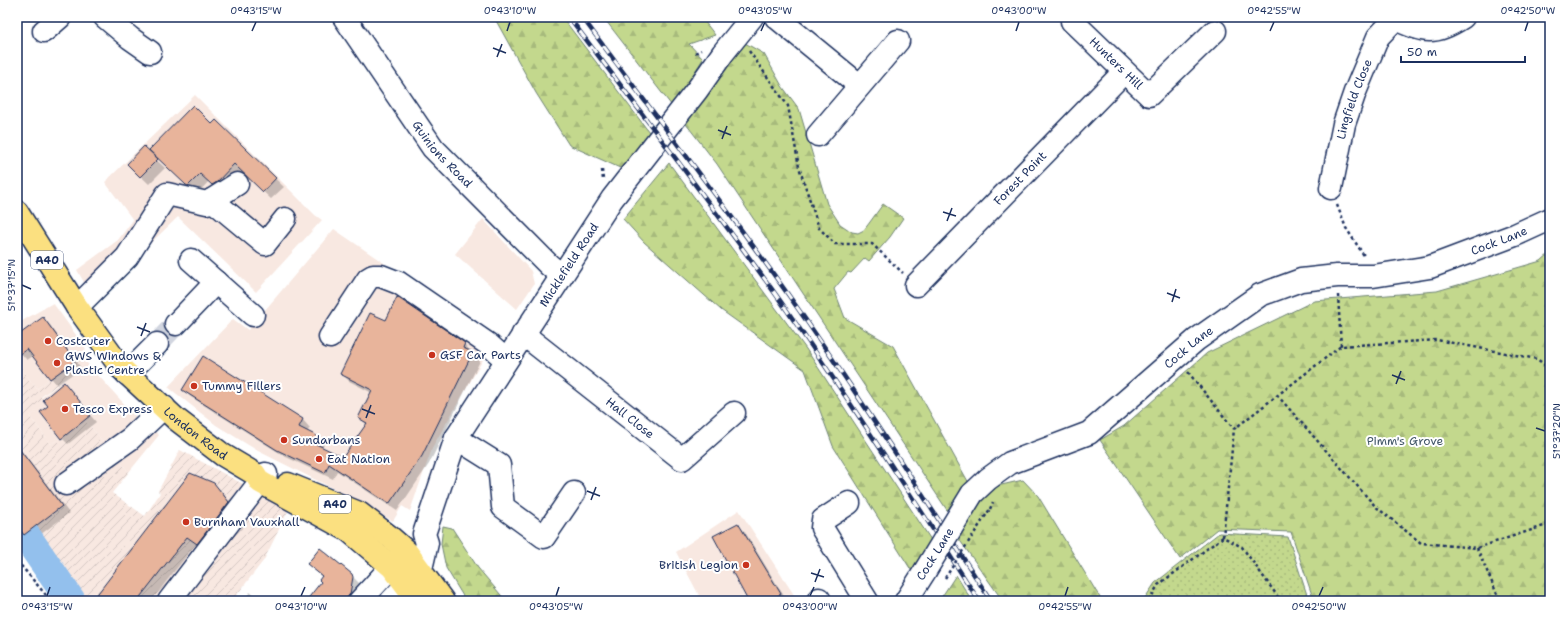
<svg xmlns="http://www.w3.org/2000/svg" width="1567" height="618" viewBox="0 0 1567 618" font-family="'Shantell Sans',sans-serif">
	<defs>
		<pattern id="industrial-furrows" width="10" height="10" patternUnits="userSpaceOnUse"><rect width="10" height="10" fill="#f8e8e1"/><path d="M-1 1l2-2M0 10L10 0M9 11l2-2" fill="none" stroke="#d4c7c3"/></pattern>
		<pattern id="grass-dots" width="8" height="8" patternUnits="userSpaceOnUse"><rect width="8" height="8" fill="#c3d88d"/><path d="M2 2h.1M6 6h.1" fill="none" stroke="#a7ba7c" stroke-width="1.8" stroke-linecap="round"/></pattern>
		<pattern id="forest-firs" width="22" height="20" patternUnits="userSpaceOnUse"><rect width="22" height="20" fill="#c3d88d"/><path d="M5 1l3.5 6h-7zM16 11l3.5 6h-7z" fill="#a7ba7c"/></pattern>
	</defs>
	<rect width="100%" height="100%" fill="#fff"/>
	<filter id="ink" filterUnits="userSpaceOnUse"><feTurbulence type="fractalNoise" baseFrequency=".025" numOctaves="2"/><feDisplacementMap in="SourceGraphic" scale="8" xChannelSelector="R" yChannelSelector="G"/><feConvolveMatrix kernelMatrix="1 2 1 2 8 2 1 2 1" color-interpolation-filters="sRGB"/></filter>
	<g filter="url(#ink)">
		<path fill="#f8e8e1" d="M195,95L315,215L322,220L256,292L178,217L93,298L77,270L118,240L133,220L105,182Z
			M483,219L531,271L534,284L517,309L455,254Z
			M334,229L495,339L433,446L410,511L402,506L393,521L344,494L258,451L216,425L168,387L233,319L248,330Z
			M53,303L86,349L37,389L17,362V324Z
			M86,362L136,417L159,435L129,472L85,420L51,444L30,417L45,403L41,398Z
			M739,510L798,601H702L676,552Z"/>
		<path fill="url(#industrial-furrows)" d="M80,354L86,362L41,397L46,403L30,417L51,444L85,420L129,472L112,493L145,516L160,493L158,491L180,450L289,509L264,560L232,601H75L40,560L17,528V362L37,389Z"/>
		<path fill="url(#grass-dots)" stroke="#6f8476" d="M1219,533L1288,537L1309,601H1143L1155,583Z"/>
		<path fill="url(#forest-firs)" stroke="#6f8476" d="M494,17H562L652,136L620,168L569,145L536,93Z
			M603,17H701L715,35L689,44L703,59L687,84L699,99L745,43L764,54L782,86L799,109L827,204L840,224L852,232L858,233L864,230L870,222L883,204L903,218L890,237L869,261L865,258L851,273L848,272L834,289L845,318L893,346L970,485L947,510L717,164Z
			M669,163L806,349L933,543L913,573L833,446L805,370L721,310L644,242L623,219Z
			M1550,253V601H1314L1291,532L1217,529L1180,559L1100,440L1124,426L1207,353L1314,301L1437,291L1541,261Z
			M1023,480L1038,496L1102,601H1003L956,535L980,501L993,487Z
			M443,526L452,528L478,568L506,601H466L446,568L441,544Z
			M956,575L972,601H939Z"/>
		<path fill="#0003" d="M216,122L284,187L271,199L242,172L220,193L209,181L197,194L195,193L151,150L212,126Z
			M144,148L165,168L149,184L128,164Z
			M397,298L464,344L480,361L429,464L397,511L337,471L333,479L286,457L191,397L183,390L204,358L303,420L310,428L307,432L317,437L324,444L322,449L343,459L367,425L359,417L372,393L349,381L341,373L386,321Z
			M43,318L50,325L81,368L57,385L33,356L27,360L17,349V337Z
			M70,390L96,422L68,444L62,438Z
			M17,445L69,513L32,541L17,524Z
			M214,484L222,492L236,511L205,552L195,545L151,601H93Z
			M737,524L745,532L787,601H749Z
			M308,564L351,575L359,583L361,589L358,601H307L322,583V577Z
			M250,592L261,601H243Z"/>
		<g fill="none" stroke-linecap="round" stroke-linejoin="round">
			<path stroke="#93c0ed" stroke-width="30" d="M17,523L71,601"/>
		</g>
		<path fill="#e8b49b" stroke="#1b2f5e" d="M193,105L212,124L216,120L276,178L263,192L234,164L217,182L212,185L200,174L188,186L186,185L149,150Z
			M144,146L158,159L140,177L127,164Z
			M397,297L465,343L463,348L473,352L422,456L389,504L329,464L325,473L277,450L182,390L203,356L303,419L299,427L317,436L314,443L343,457L367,423L358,418L372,390L340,374L370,313L386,320Z
			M43,317L75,361L50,379L27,349L17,356V336Z
			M64,382L91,415L61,439L40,412L48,406L43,400Z
			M17,446L62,506L24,535L17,526Z
			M190,473L214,483L229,502L197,544L187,537L137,601H92Z
			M738,523L781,594L769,601H748L713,536Z
			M320,548L352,574L353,577L350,594L344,601H306L321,582L319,580L322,576L307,564Z"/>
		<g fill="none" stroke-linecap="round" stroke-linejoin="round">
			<path stroke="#d1d5df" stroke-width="22" stroke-dasharray="22 11" stroke-linecap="butt" d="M157,344L176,324"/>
			<defs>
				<g id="minor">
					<path d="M105,17L130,38L150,52"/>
					<path id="s1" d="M344,17L433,148L549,265L561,275"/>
					<path d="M776,17L859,85"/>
					<path id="s2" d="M1072,17V21L1149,95L1215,31"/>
					<path d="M1395,19C1425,32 1434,36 1463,17"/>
					<path d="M44,31L60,17"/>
					<path d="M818,135L898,41"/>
					<path id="s3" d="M1331,188L1344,124L1355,92L1378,37L1397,17"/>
					<path d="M212,200L265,244L285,219"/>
					<path d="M191,260L253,315"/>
					<path id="s4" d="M916,285L1124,72"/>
					<path d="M77,307L127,257L167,194L207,203L237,184"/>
					<path d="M176,324L216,282"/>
					<path id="s5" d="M523,334L682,459L734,413"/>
					<path d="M330,337L368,279L373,276H381L399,283L488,344L506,360"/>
					<path d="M127,374L157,344"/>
					<path d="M456,438L499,465L503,507L544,537L574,493"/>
					<path d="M66,484L130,439L164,407"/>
					<path id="s6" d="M972,494L988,479L1010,463L1089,433L1196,340L1260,295L1301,280L1337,276H1373L1430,267L1515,235L1550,219"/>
					<path d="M849,503L823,520L822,528L867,601"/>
					<path d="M819,599L820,601"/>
					<path d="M169,601L266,474"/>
					<path d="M360,601L404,553"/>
					<path id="s7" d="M391,601L421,569L427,543L424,534L456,438L612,199L697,90L723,53L752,17"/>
					<path d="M906,601L925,571"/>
				</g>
				<g id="major">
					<path id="s8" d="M17,212L77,307L121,368L176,419L223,455L255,474L260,482L348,530L392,567L418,601"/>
					<path d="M288,484L359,513L390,537L406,551L443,601"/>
				</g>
			</defs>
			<use href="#minor" stroke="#1b2f5e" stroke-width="25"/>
			<use href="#major" stroke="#1b2f5e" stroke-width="25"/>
			<path stroke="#1b2f5e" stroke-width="2.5" stroke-dasharray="3 3" stroke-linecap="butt" d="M749,51L788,106L799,167L819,228L835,244H872L903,273
				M695,53L701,50
				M602,170L603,180
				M1337,205L1346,228L1365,257
				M1338,295L1341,346
				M1188,372L1234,429
				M1277,395L1375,506L1421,543L1477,548L1550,524
				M990,509L993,502
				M1223,537L1234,429L1341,346L1437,340L1537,359L1550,369
				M1477,548L1500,601
				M17,561L51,601
				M1149,601L1158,585L1223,537L1242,547L1281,601"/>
			<use href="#minor" stroke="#fff" stroke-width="22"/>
			<use href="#major" stroke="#fbe080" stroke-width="22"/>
			<defs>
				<path id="rail" d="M569,17C640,111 711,204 779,299C848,398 914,499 979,601
					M582,17C650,109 721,200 787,293C858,394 924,497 991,601"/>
			</defs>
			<use href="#rail" stroke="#1b2f5e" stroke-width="4.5"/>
			<use href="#rail" stroke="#fff" stroke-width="3" stroke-dasharray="9" stroke-linecap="butt"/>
			<defs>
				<path id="minor-bridge" d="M925,571L972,494"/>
			</defs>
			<use href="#minor-bridge" stroke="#1b2f5e" stroke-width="25" stroke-linecap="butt"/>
			<path stroke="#1b2f5e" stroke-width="2.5" stroke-dasharray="3 3" stroke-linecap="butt" d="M945,578L990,509"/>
			<use href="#minor-bridge" stroke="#fff" stroke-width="22"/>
		</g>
	</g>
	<path fill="none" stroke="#1b2f5e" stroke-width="1.5" d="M252,31L256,22M507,31L510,22M761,31L765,22M1016,31L1019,22M1270,31L1274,22M1525,31L1528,22M493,48L506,53M497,57L502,44M718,130L731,135M722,139L727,126M943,212L956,216M947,221L952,208M22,285L31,289M1167,293L1180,298M1172,302L1176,289M137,327L150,332M141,336L146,323M1392,375L1405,380M1396,384L1401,371M362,409L375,414M366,418L371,405M1536,428L1545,431M587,491L600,496M591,500L596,487M811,573L824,577M815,582L820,569M47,596L50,587M301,596L305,587M556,596L559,587M810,596L814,587M1065,596L1068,587M1319,596L1323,587"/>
	<g fill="#c8321e" stroke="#fff" stroke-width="1.5">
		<circle cx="48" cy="341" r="4"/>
		<circle cx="432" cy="355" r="4"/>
		<circle cx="57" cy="363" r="4"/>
		<circle cx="194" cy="386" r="4"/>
		<circle cx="65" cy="409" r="4"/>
		<circle cx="284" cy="440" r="4"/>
		<circle cx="319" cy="459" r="4"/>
		<circle cx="186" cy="522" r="4"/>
		<circle cx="746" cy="565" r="4"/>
	</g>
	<g text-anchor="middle" stroke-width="4" stroke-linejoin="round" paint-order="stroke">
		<g fill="#fff" stroke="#5f6d8e" stroke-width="1">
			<rect x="31" y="251" width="32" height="18" rx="3"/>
			<rect x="319" y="495" width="32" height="18" rx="3"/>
		</g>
		<g font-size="11" font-weight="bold" fill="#1b2f5e">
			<text x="47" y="264">A40</text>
			<text x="335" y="508">A40</text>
		</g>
		<g font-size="12" fill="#1b2f5e" stroke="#fff">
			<text dy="4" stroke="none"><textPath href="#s2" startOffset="65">Hunters Hill</textPath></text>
			<text dy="4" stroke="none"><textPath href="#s3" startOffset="92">Lingfield Close</textPath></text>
			<text dy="4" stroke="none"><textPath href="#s1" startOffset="169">Guinions Road</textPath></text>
			<text dy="4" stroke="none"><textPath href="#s4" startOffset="149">Forest Point</textPath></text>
			<text dy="4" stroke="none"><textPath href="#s6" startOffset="601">Cock Lane</textPath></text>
			<text dy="4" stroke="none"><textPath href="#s7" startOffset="388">Micklefield Road</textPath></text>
			<text dy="4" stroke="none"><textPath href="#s6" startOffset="265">Cock Lane</textPath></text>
			<text dy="4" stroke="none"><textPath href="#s5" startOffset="136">Hall Close</textPath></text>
			<text dy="4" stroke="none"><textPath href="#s8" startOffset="287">London Road</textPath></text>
			<text transform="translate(935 554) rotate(-58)" y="4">Cock Lane</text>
		</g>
		<g font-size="12" fill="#1b2f5e" stroke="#fff" text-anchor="start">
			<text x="56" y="345">Costcuter</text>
			<text x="440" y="359">GSF Car Parts</text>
			<text x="65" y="360">GWS Windows &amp;<tspan x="65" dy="14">Plastic Centre</tspan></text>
			<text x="202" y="390">Tummy Fillers</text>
			<text x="73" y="413">Tesco Express</text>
			<text x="292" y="444">Sundarbans</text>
			<text x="327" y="463">Eat Nation</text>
			<text x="194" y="526">Burnham Vauxhall</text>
			<text x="738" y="569" text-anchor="end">British Legion</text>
		</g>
		<g font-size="12" fill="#45596a" stroke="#fff">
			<text x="1405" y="445">Pimm's Grove</text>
		</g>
	</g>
	<rect width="1567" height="618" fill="none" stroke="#fff" stroke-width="44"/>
	<path d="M1401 56v6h124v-6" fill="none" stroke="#1b2f5e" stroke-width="2"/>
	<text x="1407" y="56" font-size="12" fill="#1b2f5e" stroke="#ffffff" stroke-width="3" paint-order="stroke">50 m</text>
	<rect x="22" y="22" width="1523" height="574" fill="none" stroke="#1b2f5e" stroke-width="1.5"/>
	<g font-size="10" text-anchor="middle" fill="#1b2f5e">
		<text x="256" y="14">0°43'15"W</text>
		<text x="510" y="14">0°43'10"W</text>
		<text x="765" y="14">0°43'05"W</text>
		<text x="1019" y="14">0°43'00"W</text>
		<text x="1274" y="14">0°42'55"W</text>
		<text x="1528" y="14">0°42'50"W</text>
		<text transform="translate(11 285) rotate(-90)" y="4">51°37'15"N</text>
		<text transform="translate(1556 431) rotate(-90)" y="4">51°37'20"N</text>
		<text x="47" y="610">0°43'15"W</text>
		<text x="301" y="610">0°43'10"W</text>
		<text x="556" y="610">0°43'05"W</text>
		<text x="810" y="610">0°43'00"W</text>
		<text x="1065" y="610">0°42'55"W</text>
		<text x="1319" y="610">0°42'50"W</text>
	</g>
</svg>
